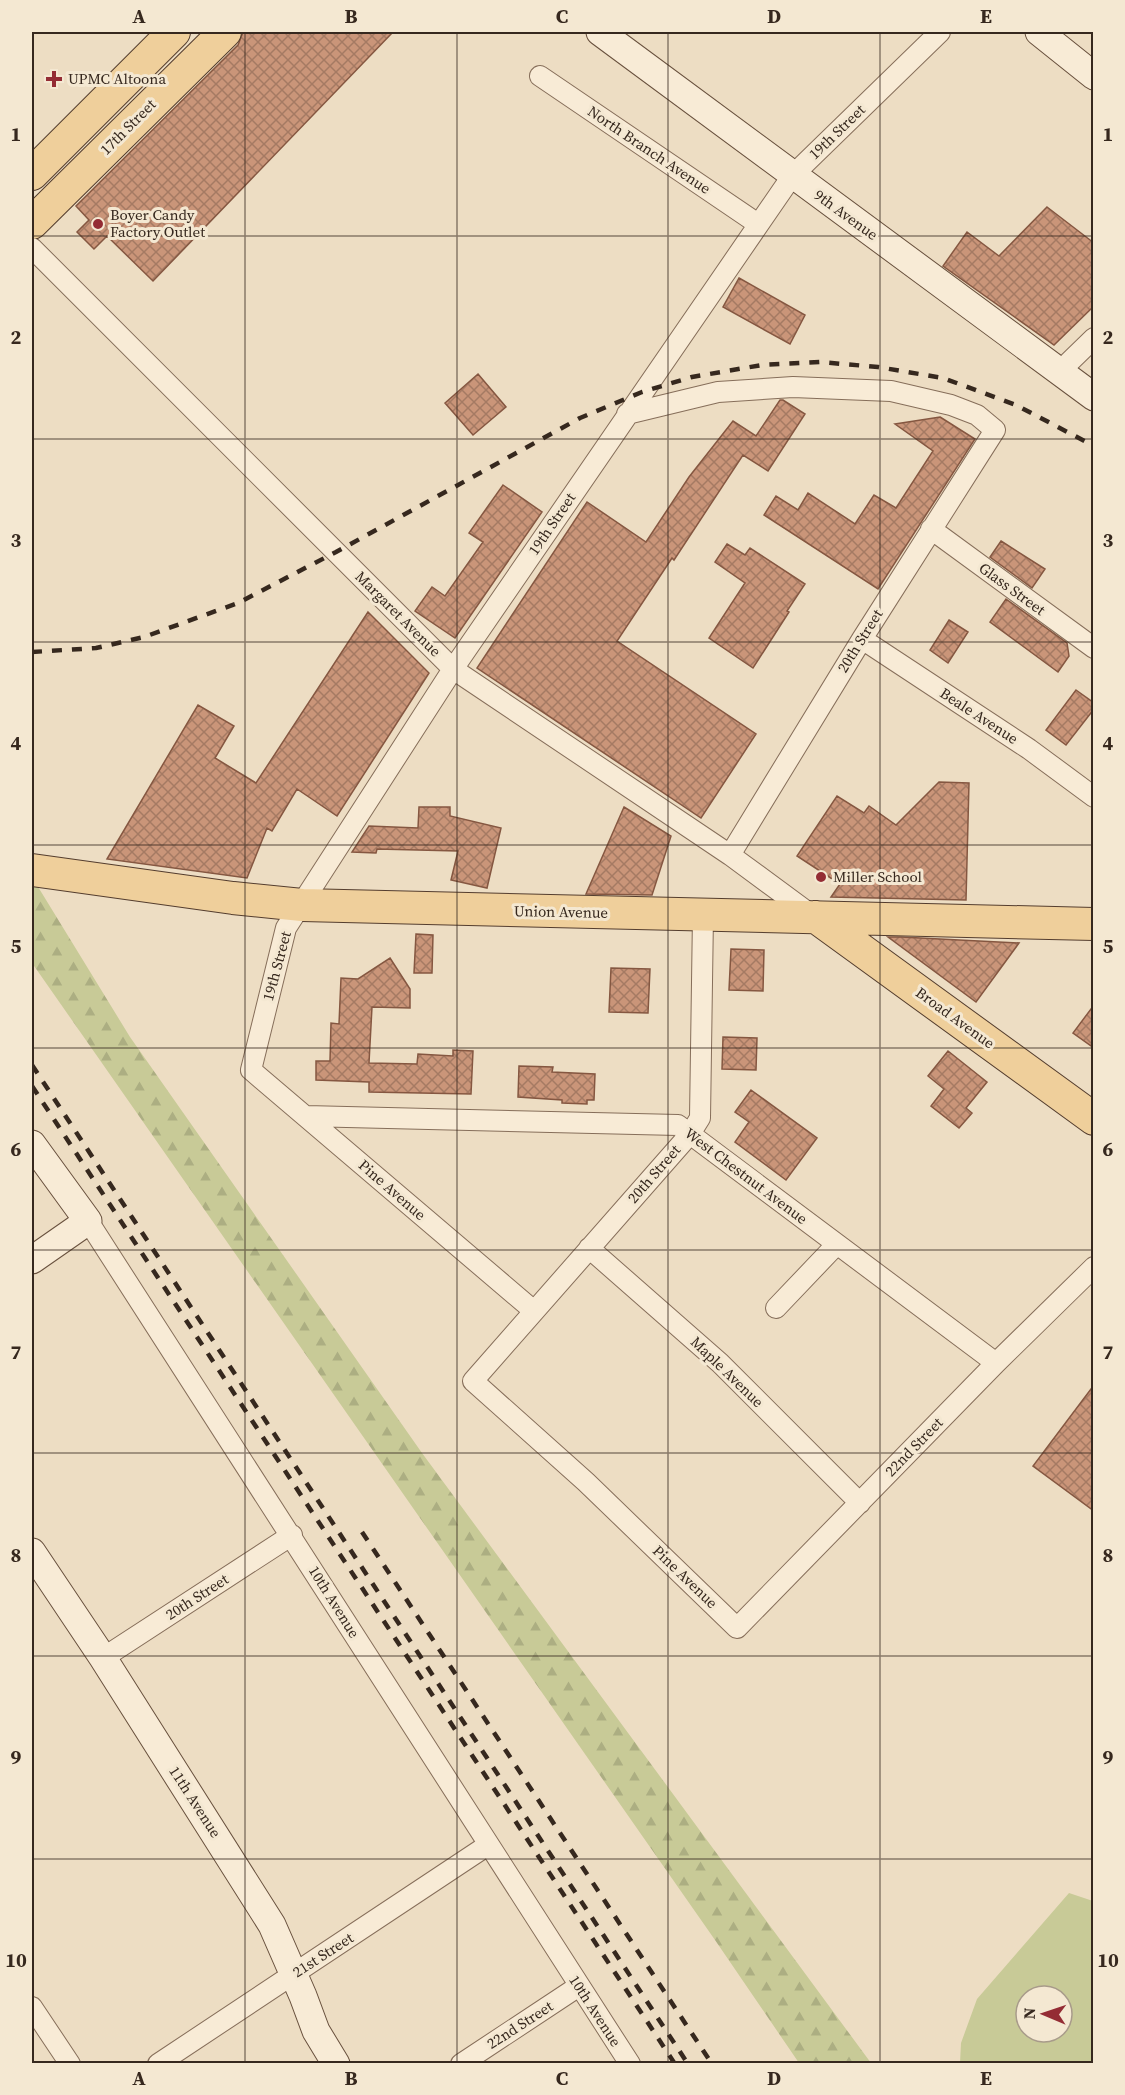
<svg xmlns="http://www.w3.org/2000/svg" width="1125" height="2095" viewBox="0 0 1125 2095" font-family="'Source Serif 4',serif">
	<defs>
		<pattern id="forest-firs" width="22" height="20" patternUnits="userSpaceOnUse" patternTransform="scale(1.5)"><rect width="22" height="20" fill="#c8ca97"/><path d="M5 1l3.5 6h-7zM16 11l3.5 6h-7z" fill="#acae82"/></pattern>
		<pattern id="building-cross-hatch" width="8" height="8" patternUnits="userSpaceOnUse" patternTransform="scale(1.5)"><rect width="8" height="8" fill="#ca9579"/><path d="M0 0l8 8M0 8l8-8" fill="none" stroke="#a57a63"/></pattern>
	</defs>
	<rect width="100%" height="100%" fill="#edddc3"/>
	<path fill="url(#forest-firs)" d="M32,877L130,1037L422,1453L871,2063H799L715,1940L32,963Z"/>
	<path fill="#c8ca97" fill-rule="evenodd" d="M1069,1893L1093,1901V2063H960L961,2043L977,1999ZM1026,1996H1062V2032H1026Z"/>
	<path fill="url(#building-cross-hatch)" stroke="#855741" stroke-width="1.5" d="M243,32H393L153,281L107,236L94,249L77,232L89,220L76,206L238,45Z
		M1047,207L1094,243V306L1054,345L943,266L967,232L999,256Z
		M739,278L805,315L790,344L723,307Z
		M478,374L506,407L473,435L445,403Z
		M780,400H783L805,414L768,471L743,455L674,560L672,558L617,641L756,734L701,818L477,668L587,502L646,542L689,477L733,421L756,436Z
		M940,417L975,439L878,589L764,515L776,496L798,510L808,493L855,524L874,495L896,508L933,451L895,424Z
		M503,485L542,512L455,638L415,611L432,587L445,596L483,542L469,533Z
		M1001,541L1045,569L1032,588L990,557Z
		M727,544L745,555L750,548L805,584L787,611L789,612L753,668L709,638L745,583L715,562Z
		M1006,599L1067,643L1069,656L1058,672L990,622Z
		M368,612L429,673L337,816L297,789L272,831L267,828L247,878L107,859L198,705L234,726L215,758L256,783Z
		M949,620L968,632L948,663L930,650Z
		M1076,690L1094,703V709L1066,745L1046,730Z
		M939,782L969,783L966,900L831,897L840,884L797,856L837,796L864,813L869,806L896,825Z
		M419,807H450V816L501,828L487,888L451,880L458,851L377,849L376,853L352,852L369,826L418,828Z
		M624,807L671,836L652,895L586,894Z
		M416,934L433,935L432,973H414Z
		M888,937H901L1019,943L976,1002Z
		M731,949L764,950L763,991L729,990Z
		M390,958L410,989V1008L372,1007L369,1063L417,1064L418,1054L453,1056V1050L473,1051L471,1094L369,1092V1082L316,1080V1061H330L331,1023L339,1024L341,978L358,979Z
		M611,968L650,969L648,1013L609,1012Z
		M1094,1005V1048L1073,1033Z
		M723,1037L757,1038L756,1070L722,1069Z
		M948,1051L987,1082L966,1108L972,1113L959,1128L931,1106L944,1089L928,1076Z
		M519,1066L553,1067L552,1072L595,1074L594,1100H587V1104L562,1103V1100L518,1097Z
		M751,1090L817,1138L786,1180L735,1142L749,1122L735,1112Z
		M1094,1385V1511L1033,1466Z"/>
	<g fill="none" stroke-linecap="round" stroke-linejoin="round">
		<defs>
			<path id="street" d="M540,76L758,224
				M32,248L453,669L730,855L813,916
				M1059,372L1094,338
				M627,414L718,392L793,387L891,391L951,405L977,415L995,430L862,639L730,855
				M931,529L1094,648
				M862,639L1029,749L1094,797
				M703,915L700,1118L690,1134L473,1381L586,1482L737,1628L996,1363L1094,1267
				M306,1116L678,1125L996,1363
				M88,1221L630,2064
				M589,1248L720,1363L860,1503
				M776,1308L837,1244
				M534,1311L251,1070L286,928L453,669L792,176L940,32
				M103,1658L292,1535
				M32,2007L70,2064
				M158,2064L488,1845
				M461,2064L579,1986"/>
			<path id="secondary" d="M600,32L1094,397
				M1039,32L1094,76
				M32,1144L88,1221L32,1260
				M32,1552L103,1658L272,1925L303,1996L316,2031L336,2064"/>
			<path id="primary" d="M32,174L174,32
				M32,223L225,32
				M32,870L233,898L302,905L1094,924
				M816,917L1094,1119"/>
		</defs>
		<use href="#street" stroke="#866e5a" stroke-width="22"/>
		<use href="#secondary" stroke="#68503d" stroke-width="29"/>
		<use href="#primary" stroke="#543d2e" stroke-width="34"/>
		<use href="#street" stroke="#f8ebd6" stroke-width="20"/>
		<use href="#secondary" stroke="#f8ebd6" stroke-width="27"/>
		<use href="#primary" stroke="#efcf9b" stroke-width="32"/>
		<path stroke="#36281e" stroke-width="4.5" stroke-dasharray="10 10" stroke-linecap="butt" d="M32,652L96,648L144,637L238,603L336,552L580,418L642,392L692,377L762,365L820,362L878,367L943,378L1016,405L1094,446
			M32,1065L688,2064
			M32,1086L675,2064
			M362,1532L712,2064"/>
	</g>
	<path fill="none" stroke="#36281e" stroke-width="1.5" stroke-opacity="0.55" d="M245,32V2064M457,32V2064M668,32V2064M880,32V2064M32,236H1094M32,439H1094M32,642H1094M32,845H1094M32,1048H1094M32,1250H1094M32,1453H1094M32,1656H1094M32,1859H1094"/>
	<g fill="#942c34" stroke="#f4e8d2" stroke-width="2">
		<path d="M51 70h6v6h6v6h-6v6h-6v-6h-6v-6h6z"/>
		<circle cx="98" cy="224" r="6"/>
		<circle cx="821" cy="877" r="6"/>
	</g>
	<g text-anchor="middle" stroke-width="6" stroke-linejoin="round" paint-order="stroke">
		<g font-size="15" fill="#36281e" stroke="#f4e8d2" text-anchor="start">
			<text x="68" y="84">UPMC Altoona</text>
			<text x="110" y="220">Boyer Candy<tspan x="110" dy="17">Factory Outlet</tspan></text>
			<text x="833" y="882">Miller School</text>
		</g>
		<g font-size="15" fill="#36281e" stroke="#f4e8d2">
			<text transform="translate(128 127) rotate(-45)" y="5">17th Street</text>
			<text transform="translate(837 132) rotate(-44)" y="5">19th Street</text>
			<text transform="translate(649 150) rotate(34)" y="5">North Branch Avenue</text>
			<text transform="translate(846 215) rotate(36)" y="5">9th Avenue</text>
			<text transform="translate(552 524) rotate(-56)" y="5">19th Street</text>
			<text transform="translate(1012 589) rotate(36)" y="5">Glass Street</text>
			<text transform="translate(398 614) rotate(45)" y="5">Margaret Avenue</text>
			<text transform="translate(860 641) rotate(-58)" y="5">20th Street</text>
			<text transform="translate(979 716) rotate(33)" y="5">Beale Avenue</text>
			<text transform="translate(561 912) rotate(1)" y="5">Union Avenue</text>
			<text transform="translate(277 966) rotate(-75)" y="5">19th Street</text>
			<text transform="translate(955 1018) rotate(36)" y="5">Broad Avenue</text>
			<text transform="translate(654 1174) rotate(-49)" y="5">20th Street</text>
			<text transform="translate(746 1176) rotate(37)" y="5">West Chestnut Avenue</text>
			<text transform="translate(392 1190) rotate(41)" y="5">Pine Avenue</text>
			<text transform="translate(727 1372) rotate(44)" y="5">Maple Avenue</text>
			<text transform="translate(914 1447) rotate(-46)" y="5">22nd Street</text>
			<text transform="translate(685 1577) rotate(44)" y="5">Pine Avenue</text>
			<text transform="translate(197 1597) rotate(-33)" y="5">20th Street</text>
			<text transform="translate(334 1602) rotate(58)" y="5">10th Avenue</text>
			<text transform="translate(195 1802) rotate(57)" y="5">11th Avenue</text>
			<text transform="translate(323 1955) rotate(-33)" y="5">21st Street</text>
			<text transform="translate(595 2011) rotate(57)" y="5">10th Avenue</text>
			<text transform="translate(520 2025) rotate(-33)" y="5">22nd Street</text>
		</g>
	</g>
	<rect width="1125" height="2095" fill="none" stroke="#f4e8d2" stroke-width="66"/>
	<g transform="translate(1044 2014) rotate(272)"><circle r="28" fill="#f4e8d2" stroke="#a89b8a" stroke-width="1.5"/>
	<path d="M0-4.5L10 22L0 15L-10 22Z" fill="#942c34"/>
	<text y="-9" font-size="16" font-weight="bold" text-anchor="middle" fill="#36281e">N</text>
	</g>
	<rect x="33" y="33" width="1059" height="2029" fill="none" stroke="#36281e" stroke-width="2"/>
	<g font-size="20" text-anchor="middle" font-weight="bold" fill="#36281e">
		<text x="139" y="23">A</text>
		<text x="351" y="23">B</text>
		<text x="562" y="23">C</text>
		<text x="774" y="23">D</text>
		<text x="986" y="23">E</text>
		<text x="16" y="141">1</text>
		<text x="1108" y="141">1</text>
		<text x="16" y="344">2</text>
		<text x="1108" y="344">2</text>
		<text x="16" y="547">3</text>
		<text x="1108" y="547">3</text>
		<text x="16" y="750">4</text>
		<text x="1108" y="750">4</text>
		<text x="16" y="953">5</text>
		<text x="1108" y="953">5</text>
		<text x="16" y="1156">6</text>
		<text x="1108" y="1156">6</text>
		<text x="16" y="1359">7</text>
		<text x="1108" y="1359">7</text>
		<text x="16" y="1562">8</text>
		<text x="1108" y="1562">8</text>
		<text x="16" y="1764">9</text>
		<text x="1108" y="1764">9</text>
		<text x="16" y="1967">10</text>
		<text x="1108" y="1967">10</text>
		<text x="139" y="2085">A</text>
		<text x="351" y="2085">B</text>
		<text x="562" y="2085">C</text>
		<text x="774" y="2085">D</text>
		<text x="986" y="2085">E</text>
	</g>
</svg>
